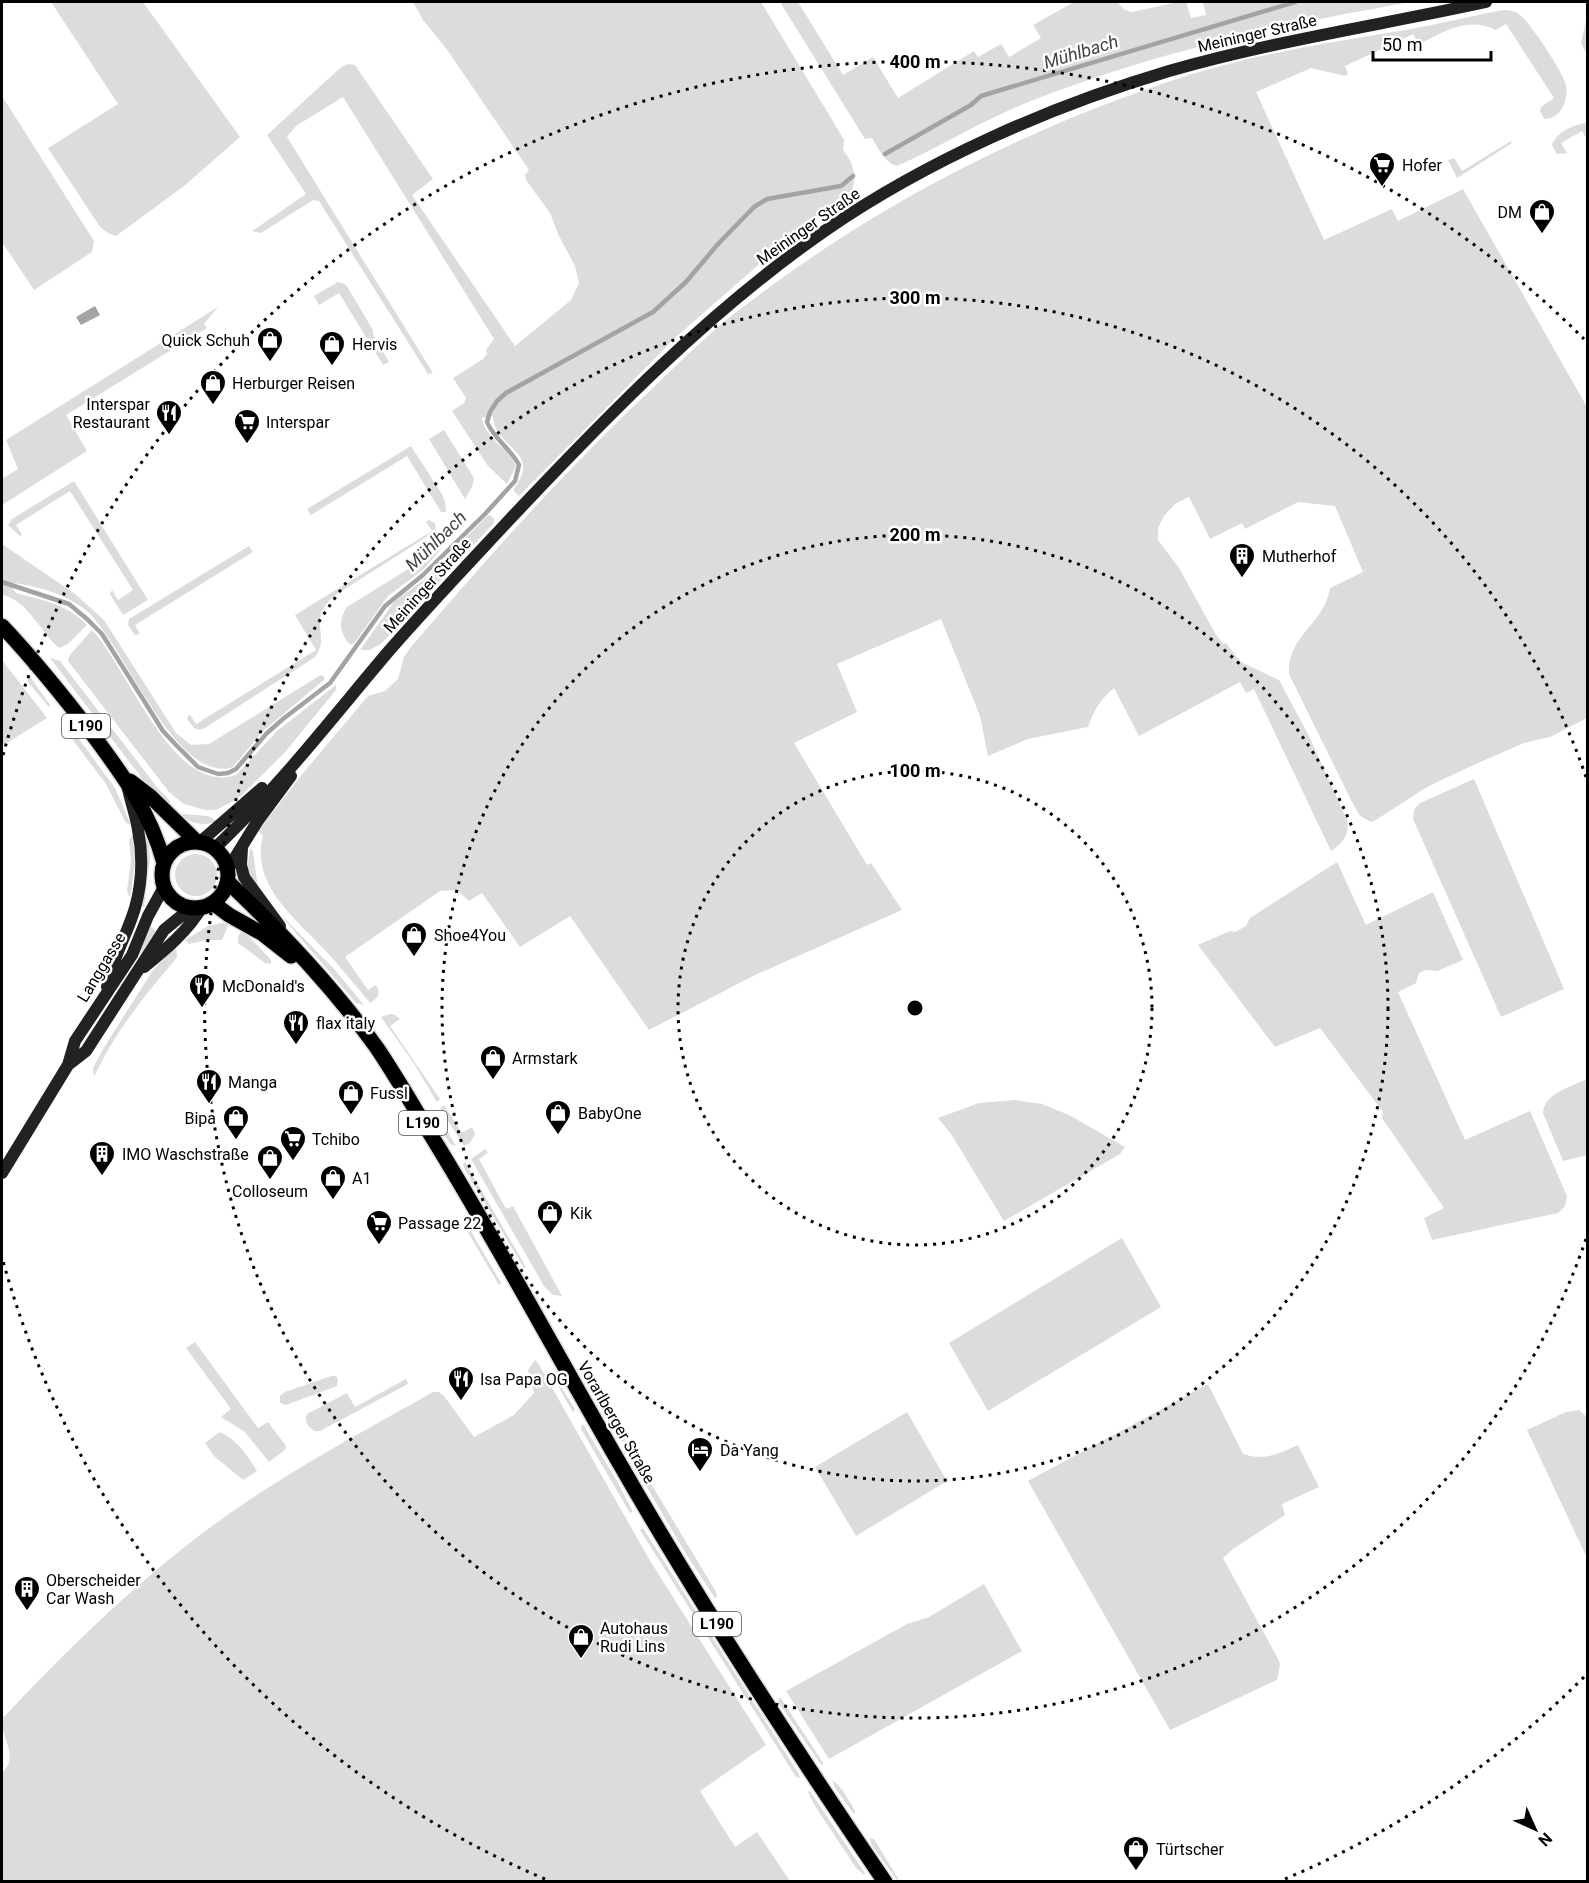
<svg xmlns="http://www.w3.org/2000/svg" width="1589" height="1883" viewBox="0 0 1589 1883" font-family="Roboto,sans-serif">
	<rect width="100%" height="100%" fill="#fff"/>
	<path fill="#dcdcdc" d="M51,2H143L240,137L184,186L116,236L108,233L100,227L48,148L118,104Z
		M413,2H761L831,118L844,140L843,150C854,163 858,179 850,195L773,252L676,337L519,496L513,490C544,450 494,449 493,416L482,418C485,439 508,447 516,466L507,484L488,466L452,411L464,403L466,398L453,378L483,359L487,354L486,350L494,339L343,97L296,126L287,137L433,373L428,374L319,201L313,200L261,233L252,231L306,194L267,135L339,69C344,65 348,63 355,65L433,179L412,195L515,346L571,300L579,283L575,266L558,234L550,213L526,180L525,175L529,170L448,51L423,20Z
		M780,2H798L843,75L873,57L898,98L974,51L978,57L1001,44L1009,57L1041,38L1033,25L1074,2H1117L1125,10L1132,12L1178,2H1186L1191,18L1206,15L1203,2H1409C1381,8 1353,12 1325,18C1227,37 1129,63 1036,99C988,117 944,145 897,166C885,163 878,148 872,138L865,139Z
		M1503,10C1509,10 1515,11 1520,15C1530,22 1564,74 1566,85C1569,99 1561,120 1544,119L1540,111L1541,107L1554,98L1506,24L1496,30C1468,16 1444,32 1419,44L1413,34L1345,66L1348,74L1345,76L1311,68L1256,92L1324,240L1392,209L1398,221L1463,189L1587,407V718L1550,737L1524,743L1469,767L1427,787L1376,820L1371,822L1360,816L1352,802L1289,674C1287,641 1314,629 1326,602C1328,598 1329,592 1330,588L1363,572L1335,506L1298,502L1245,529L1242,523L1210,539L1189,497L1175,504L1164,516L1158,528V540L1179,568L1215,633L1223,644L1226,643L1241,662L1279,680L1309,736L1347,820C1350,834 1343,843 1331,851L1254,689L1246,693L1240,682L1139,736L1114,688C1101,698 1093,712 1088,727L1028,739L988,756L980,716L941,619L837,664L857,712L794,743L867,865L871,863L902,910L755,975L649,1030L570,916L520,947L482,893L469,901L457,890L440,891L345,957L368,990L376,985C381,994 378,998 370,1003C355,985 340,966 324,949C295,918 250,884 263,836L258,831L304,772L368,696L385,691L398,679L404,657L410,648C488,557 568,467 656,385C684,358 712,330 743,307C878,203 1027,127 1189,75C1259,53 1334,42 1406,30C1439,24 1471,16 1503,10Z
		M1587,16V55L1581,43Z
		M2,96L94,241L92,252L34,290L2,242Z
		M1587,123V139L1582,131L1561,143L1567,153L1557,154L1552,145C1556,132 1575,124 1587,123Z
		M1511,141L1512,143L1457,178L1448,160L1454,158L1462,171Z
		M338,282L345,284L348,288L373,330V334L389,362L383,365L339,293L319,305L314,296Z
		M218,307L204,324L207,328L66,415L87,451L2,505V479L18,469L6,440Z
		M444,430L474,478L472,487L465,499L429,439Z
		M411,446L442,494L445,501L446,512H441L407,456L311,515L307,509Z
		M74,481L148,600L123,615L110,594L112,590L118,600L133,590L70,491L16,525L22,535L20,536L8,525L12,519Z
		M490,515L494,519V523L382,643L370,650H360L394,602L426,578L487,516Z
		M429,520L435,523L436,531L337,594C304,619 332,635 315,657L205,728L199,730L194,728L187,719L188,716L190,715L196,724L316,650L295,615L432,531L426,522Z
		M2,544L75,594L104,620L176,733L191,745L209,744L319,676L322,675L325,679L262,732L233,767C177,786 124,645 88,612C67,594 38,586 12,583L13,589L16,593C45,601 65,603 87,625L68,644L59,648C40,632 28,600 2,595Z
		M249,546L253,552L135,625L140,634L135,635L128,625L129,619Z
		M442,548L424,569L388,596L355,642L351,645C339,634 338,620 347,607Z
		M92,630C127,666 173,797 236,775L277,731L336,685V690L286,751L242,795L230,803L216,810H205L184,804L169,792L68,661L69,656Z
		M50,658L60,661L157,787L170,801L169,806L159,798L144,781Z
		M2,660L47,718L2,746Z
		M28,678H31L50,705L49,707L28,682Z
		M69,730L76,735L115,788L131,825L126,823L106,784L69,735Z
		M1474,779L1564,989L1501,1017L1413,819L1414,810L1420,803Z
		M184,814L208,816L217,821C203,827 192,823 179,816Z
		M148,832L150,858L144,907L139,904L144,833Z
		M133,835L135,864L130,898L127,891L131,860L129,840Z
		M250,847L253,852L258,888L247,872Z
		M175 875a21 21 0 1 1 42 0a21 21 0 1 1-42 0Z
		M1337,862L1366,925L1433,892L1463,960L1437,971L1425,970L1419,973L1416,983L1398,992L1465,1140L1530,1111L1567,1196L1565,1206L1558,1213L1432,1240L1424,1218L1444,1208L1382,1118L1383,1112L1320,1028L1275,1047L1198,945L1230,931L1235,932L1246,926L1250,918Z
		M277,911L335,970L364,1005L356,1003Z
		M222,923L229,924L222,940H206L189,944L185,940L208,926Z
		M150,926L156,931L137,959V958Z
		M243,930L271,960V964L265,963L238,943V936Z
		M176,946L177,957L174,961C143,997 114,1034 94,1077L93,1068L103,1049L153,970Z
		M390,1014L395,1015L400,1019L390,1026L440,1099L437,1102L413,1062L381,1017Z
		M1587,1079V1155L1563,1161L1543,1113C1544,1093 1571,1087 1587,1079Z
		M1015,1100L1042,1104L1069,1115L1125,1147L1120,1154L1004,1221L951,1134L938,1118L979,1103Z
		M444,1105L462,1133L472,1127L475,1134L470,1143L464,1146L440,1108Z
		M435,1112H436L456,1146L450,1144L432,1114Z
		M485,1149L488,1153L479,1159L506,1209L513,1206L562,1296L553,1295L544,1286L471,1159Z
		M465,1162L526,1267L524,1268L465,1170L463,1165Z
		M469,1228L501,1283L499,1285L467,1231Z
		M1122,1238L1161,1307L988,1411L949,1343Z
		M195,1342L258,1428L268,1422L286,1446L285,1450L269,1462L245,1432L221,1417L231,1409L186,1348Z
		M535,1360L538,1363L649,1559L766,1745L700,1791L735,1847L757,1832L790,1881H2V1773C20,1756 1,1739 2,1719C66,1651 133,1585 208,1529C279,1476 357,1435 433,1392H439L444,1396L474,1437L514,1415L534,1393L528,1370Z
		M551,1373L553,1374L575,1409L574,1412L572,1411Z
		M331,1376H336L338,1379L337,1386L286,1405L280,1403V1396L285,1392Z
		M406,1379L408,1384L320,1431H315C308,1428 304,1421 307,1414L347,1393L355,1407Z
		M593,1383L626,1440L622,1442L592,1385Z
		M1208,1384L1243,1454C1265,1461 1277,1454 1298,1445L1319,1487L1282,1504L1285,1515L1233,1549L1223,1558L1277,1657L1280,1664L1277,1680L1170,1730L1028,1481Z
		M1579,1410L1587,1417V1558L1527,1430L1566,1412Z
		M907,1412L947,1481L856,1536L815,1467Z
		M583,1424L618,1483L633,1512L630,1513L581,1429V1426Z
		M220,1432C238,1441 246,1453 257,1471L243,1480L214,1456L205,1443Z
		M641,1467L716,1592L717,1597L715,1598L686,1554L639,1474L638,1471Z
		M643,1528L799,1774L800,1778L796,1777L640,1530Z
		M984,1584L1022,1651L829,1759L786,1691L907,1624L929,1617Z
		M780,1697L820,1758L823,1763L822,1766L778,1702Z
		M832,1780C842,1786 849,1801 855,1811L854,1814L835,1788Z
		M810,1791L865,1873L864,1875L856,1868L815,1806L808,1792Z
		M870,1838L874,1839L899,1880L896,1879L871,1844Z"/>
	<path fill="#a3a3a3" d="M95,306L100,315L81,325L76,317Z"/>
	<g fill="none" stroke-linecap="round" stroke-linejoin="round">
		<path stroke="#a3a3a3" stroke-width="4.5" d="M885,154L971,105L981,96L1295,2
			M2,582L69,604L87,619L102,634L163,731L177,746L198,767L218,774L228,773L236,769L267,733L283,719L330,683L385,606L423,575L485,514L515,481L519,465C511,449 494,439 487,422L490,412L497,401L506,393L653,312L686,282L718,244L754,207L767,199L841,186L853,176"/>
		<defs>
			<path id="primary" d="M2,626C35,661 64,697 93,735C125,778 150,812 164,863
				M130,781L151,797L196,841
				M162 875a33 33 0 1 1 66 0a33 33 0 1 1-66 0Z
				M228,882C282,933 334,988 377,1048C398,1079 417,1113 437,1145C500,1248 557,1355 617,1459C700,1604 791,1744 885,1882
				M213,903L229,915L263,934L291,956"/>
		</defs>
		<use href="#primary" stroke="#dbdbdb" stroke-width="18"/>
		<path stroke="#222" stroke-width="12" d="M200,842L262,788
			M215,848C278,788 332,718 388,652C428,606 470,562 511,518C608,415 709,311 826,230C928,160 1051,106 1169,71C1273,41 1381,25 1486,2
			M242,848L241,865L244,877L280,926
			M228,869L257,822L291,776
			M144,967C165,950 188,931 202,907
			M107,987C112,959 127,935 135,908C142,883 143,855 138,830C136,816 131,803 128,789
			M68,1065L86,1051L164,930L191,908
			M2,1173L68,1065L75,1041L132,955L148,916L164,887"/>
		<use href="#primary" stroke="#000" stroke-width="15"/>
	</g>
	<g fill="none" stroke="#000" stroke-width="3" stroke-dasharray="3 6">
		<circle cx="915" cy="1008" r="237"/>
		<circle cx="915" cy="1008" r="473"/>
		<path d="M1586 1239A710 710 0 1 1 1586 777"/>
		<path d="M1584 1677A946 946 0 0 1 1285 1879M545 1879A946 946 0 0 1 3 1261M3 755A946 946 0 0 1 1584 339"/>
	</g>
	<defs>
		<symbol id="supermarket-pin" viewBox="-11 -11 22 30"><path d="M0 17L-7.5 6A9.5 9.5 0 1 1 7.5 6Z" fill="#000" stroke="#fff"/><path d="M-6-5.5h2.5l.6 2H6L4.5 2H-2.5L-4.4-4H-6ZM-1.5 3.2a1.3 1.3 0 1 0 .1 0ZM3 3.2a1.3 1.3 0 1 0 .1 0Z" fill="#fff"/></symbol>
		<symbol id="shop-pin" viewBox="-11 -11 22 30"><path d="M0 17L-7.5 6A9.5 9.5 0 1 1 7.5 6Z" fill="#000" stroke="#fff"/><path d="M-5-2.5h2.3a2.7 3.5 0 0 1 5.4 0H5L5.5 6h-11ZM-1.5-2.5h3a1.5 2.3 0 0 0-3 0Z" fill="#fff"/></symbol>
		<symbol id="restaurant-pin" viewBox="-11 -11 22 30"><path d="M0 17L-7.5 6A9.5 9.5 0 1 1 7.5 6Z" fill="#000" stroke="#fff"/><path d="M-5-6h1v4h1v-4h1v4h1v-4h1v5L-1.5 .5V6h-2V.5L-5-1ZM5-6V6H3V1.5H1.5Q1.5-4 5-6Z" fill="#fff"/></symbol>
		<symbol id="building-pin" viewBox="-11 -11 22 30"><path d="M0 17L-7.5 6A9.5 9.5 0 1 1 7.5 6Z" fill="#000" stroke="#fff"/><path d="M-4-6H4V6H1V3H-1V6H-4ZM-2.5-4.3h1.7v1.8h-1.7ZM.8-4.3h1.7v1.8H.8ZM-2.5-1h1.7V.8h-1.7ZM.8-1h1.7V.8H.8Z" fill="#fff"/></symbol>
		<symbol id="hotel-pin" viewBox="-11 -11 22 30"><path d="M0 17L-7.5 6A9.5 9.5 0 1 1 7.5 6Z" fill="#000" stroke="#fff"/><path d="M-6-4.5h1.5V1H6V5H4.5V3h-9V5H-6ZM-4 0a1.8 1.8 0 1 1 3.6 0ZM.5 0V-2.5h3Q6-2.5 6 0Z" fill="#fff"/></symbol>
	</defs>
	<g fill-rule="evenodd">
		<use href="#supermarket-pin" x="1367" y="150" width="30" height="40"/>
		<use href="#shop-pin" x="1527" y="197" width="30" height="40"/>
		<use href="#shop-pin" x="255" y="325" width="30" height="40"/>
		<use href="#shop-pin" x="317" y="329" width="30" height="40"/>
		<use href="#shop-pin" x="198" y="368" width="30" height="40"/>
		<use href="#restaurant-pin" x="154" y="398" width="30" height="40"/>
		<use href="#supermarket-pin" x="232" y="407" width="30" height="40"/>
		<use href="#building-pin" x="1227" y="541" width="30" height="40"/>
		<use href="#shop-pin" x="399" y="920" width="30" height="40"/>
		<use href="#restaurant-pin" x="187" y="971" width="30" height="40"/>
		<use href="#restaurant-pin" x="281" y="1008" width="30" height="40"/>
		<use href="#shop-pin" x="478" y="1043" width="30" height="40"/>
		<use href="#restaurant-pin" x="194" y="1067" width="30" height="40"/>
		<use href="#shop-pin" x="336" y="1078" width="30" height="40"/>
		<use href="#shop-pin" x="543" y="1098" width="30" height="40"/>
		<use href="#shop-pin" x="221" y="1103" width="30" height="40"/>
		<use href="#supermarket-pin" x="278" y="1124" width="30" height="40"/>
		<use href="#building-pin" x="87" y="1139" width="30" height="40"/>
		<use href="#shop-pin" x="255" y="1143" width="30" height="40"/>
		<use href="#shop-pin" x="318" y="1163" width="30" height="40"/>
		<use href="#shop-pin" x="535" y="1198" width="30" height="40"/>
		<use href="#supermarket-pin" x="364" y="1208" width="30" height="40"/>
		<use href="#restaurant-pin" x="446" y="1364" width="30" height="40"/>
		<use href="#hotel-pin" x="685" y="1435" width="30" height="40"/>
		<use href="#building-pin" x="12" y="1574" width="30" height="40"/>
		<use href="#shop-pin" x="566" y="1622" width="30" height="40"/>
		<use href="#shop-pin" x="1121" y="1834" width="30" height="40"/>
	</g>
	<g text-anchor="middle" stroke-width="5" stroke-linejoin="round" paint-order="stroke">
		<g fill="#fff" stroke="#4c4c4c" stroke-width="1.5">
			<rect x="62" y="714" width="48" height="24" rx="4.5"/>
			<rect x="399" y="1111" width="48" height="24" rx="4.5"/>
			<rect x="693" y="1612" width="48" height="24" rx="4.5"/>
		</g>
		<g font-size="15" font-weight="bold" fill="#000">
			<text x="86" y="731">L190</text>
			<text x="423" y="1128">L190</text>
			<text x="717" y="1629">L190</text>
		</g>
		<g font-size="16" fill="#000" stroke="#fff">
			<text transform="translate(1257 33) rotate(-13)" y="6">Meininger Straße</text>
			<text transform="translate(808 226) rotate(-35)" y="6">Meininger Straße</text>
			<text transform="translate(427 585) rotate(-48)" y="6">Meininger Straße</text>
			<text transform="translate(101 967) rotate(-59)" y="6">Langgasse</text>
			<text transform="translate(617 1422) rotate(60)" y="6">Vorarlberger Straße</text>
		</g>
		<g font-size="16" fill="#000" stroke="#fff" text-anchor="start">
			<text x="1402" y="171">Hofer</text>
			<text x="1522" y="218" text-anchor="end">DM</text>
			<text x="250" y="346" text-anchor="end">Quick Schuh</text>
			<text x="352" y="350">Hervis</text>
			<text x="232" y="389">Herburger Reisen</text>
			<text x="150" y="410" text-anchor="end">Interspar<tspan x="150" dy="18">Restaurant</tspan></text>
			<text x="266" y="428">Interspar</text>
			<text x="1262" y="562">Mutherhof</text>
			<text x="434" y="941">Shoe4You</text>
			<text x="222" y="992">McDonald's</text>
			<text x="316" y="1029">flax italy</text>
			<text x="512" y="1064">Armstark</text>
			<text x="228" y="1088">Manga</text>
			<text x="370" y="1099">Fussl</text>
			<text x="578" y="1119">BabyOne</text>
			<text x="216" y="1124" text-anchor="end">Bipa</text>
			<text x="312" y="1145">Tchibo</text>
			<text x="122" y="1160">IMO Waschstraße</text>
			<text x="352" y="1184">A1</text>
			<text x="270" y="1197" text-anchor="middle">Colloseum</text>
			<text x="570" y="1219">Kik</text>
			<text x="398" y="1229">Passage 22</text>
			<text x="480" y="1385">Isa Papa OG</text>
			<text x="720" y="1456">Da Yang</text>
			<text x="46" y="1586">Oberscheider<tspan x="46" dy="18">Car Wash</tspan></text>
			<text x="600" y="1634">Autohaus<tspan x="600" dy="18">Rudi Lins</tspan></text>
			<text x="1156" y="1855">Türtscher</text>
		</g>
		<g font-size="18" font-style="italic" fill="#444" stroke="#fff">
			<text transform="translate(1081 52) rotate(-17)" y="6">Mühlbach</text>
			<text transform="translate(436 541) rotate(-44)" y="6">Mühlbach</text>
		</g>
	</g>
	<circle cx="915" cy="1008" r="9" fill="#000" stroke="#fff" stroke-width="3"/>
	<g font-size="18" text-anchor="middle" font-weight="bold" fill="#000" stroke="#fff" stroke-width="5" stroke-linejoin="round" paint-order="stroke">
		<text x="915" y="68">400 m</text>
		<text x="915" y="304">300 m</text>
		<text x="915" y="541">200 m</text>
		<text x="915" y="777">100 m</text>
	</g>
	<rect width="1589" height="1883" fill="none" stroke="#000000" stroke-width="6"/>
	<g transform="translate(1535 1829) rotate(135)" stroke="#ffffff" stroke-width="4.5" paint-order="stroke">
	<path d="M0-4.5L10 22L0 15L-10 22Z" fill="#000000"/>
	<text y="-9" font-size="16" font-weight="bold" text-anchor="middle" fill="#000000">N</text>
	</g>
	<path d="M1373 51v9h118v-9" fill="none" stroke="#000000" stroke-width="3"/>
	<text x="1382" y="51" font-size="18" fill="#000000" stroke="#ffffff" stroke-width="4.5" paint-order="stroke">50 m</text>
</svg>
